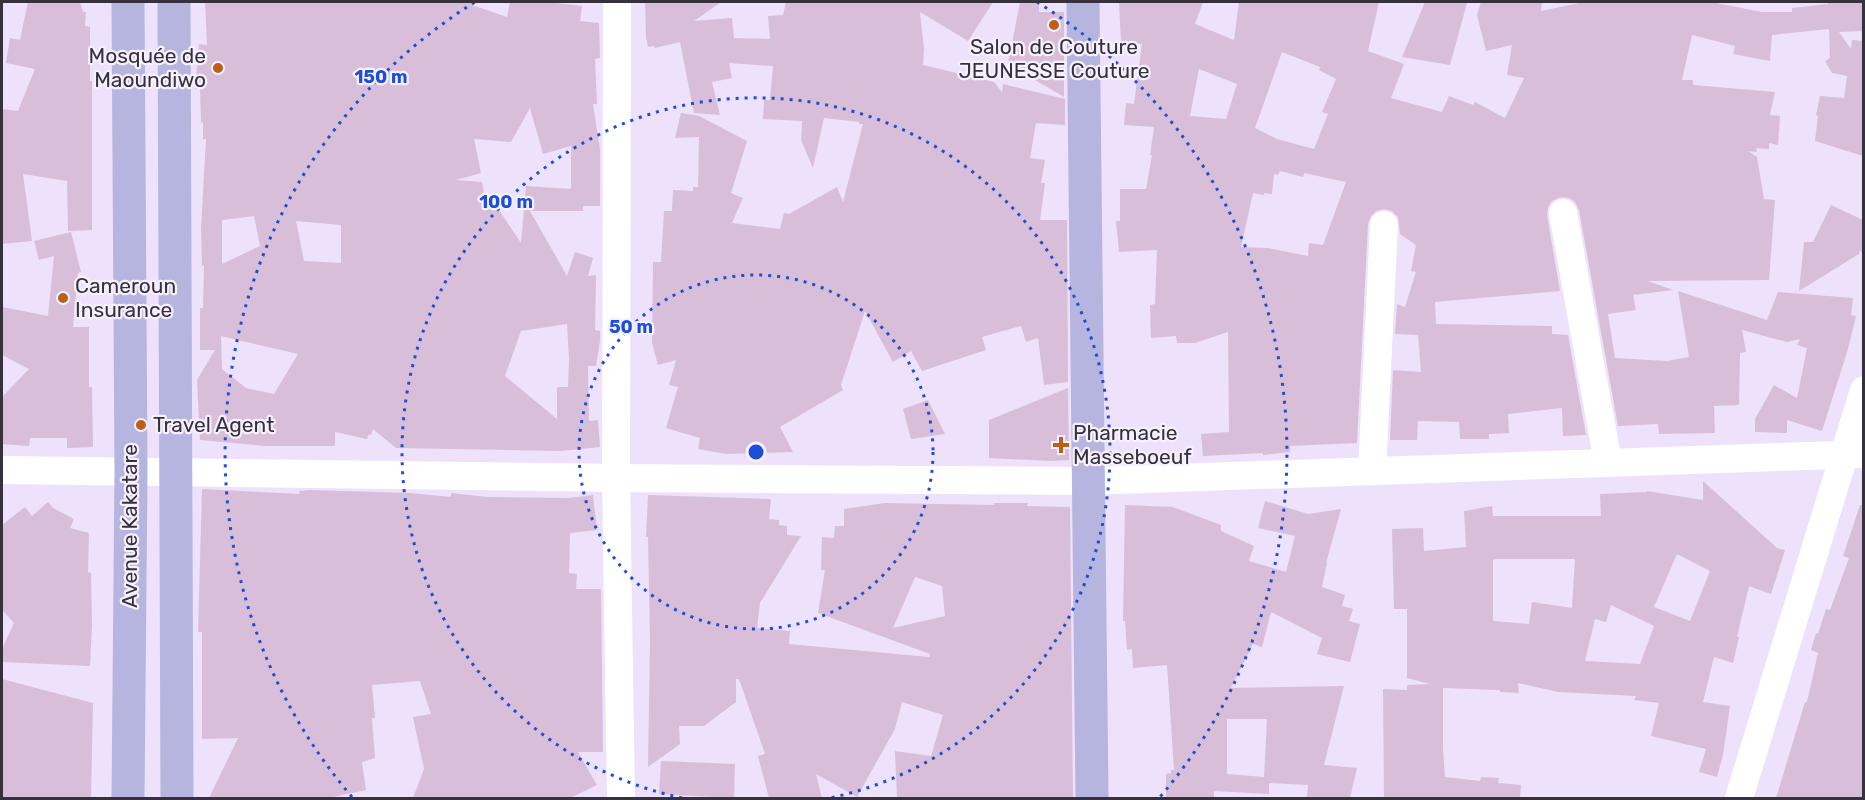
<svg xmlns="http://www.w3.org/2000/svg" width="1865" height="800" viewBox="0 0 1865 800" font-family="Rubik,sans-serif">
	<rect width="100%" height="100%" fill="#ede1fc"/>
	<path fill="#d9bed9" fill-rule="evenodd" d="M28,2H80L83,12H86L85,26L90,27V81H92V230L68,231L67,181L23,174L32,241L2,244V109L18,111L35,69L6,63L10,38L20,40Z
		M205,2H472V5L507,17L510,2H558L556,3L582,6L580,21L599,23L600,58L595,59L597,104H593L600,150V206H583V211H530L567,276L575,252L593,258L588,276L596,275L595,330L600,331V341L596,366H588L589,421L598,420L600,447L561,451L396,448L373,429L371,435L369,434L367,439L335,432V446H266L200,440L197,380L215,350H200V308H203L204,266H202L201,228L206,139H203V123L201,122L200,89H195L199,44L207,45ZM530,108L543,154L571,146V189L526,186L521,243L495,204L487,208L482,182L456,180L481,173L474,139L511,142ZM254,216L260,246L222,264V220ZM296,221L341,225V263L304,261ZM567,324L569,358L568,387H557V419L505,376L521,331ZM221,336L285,351L298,354L274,394L246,388L222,369Z
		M645,2H721L694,21L732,18L734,38L770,39L768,16L783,15L786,2H993L968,41L920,12L924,49L923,65L994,82L1002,92L1003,84L1065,99V125L1036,123L1030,158L1045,160L1041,183H1045L1040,220H1067L1068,382L1044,385L1038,338L1026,342L1021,326L982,337L986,350L922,371L911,351L893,362L865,311L841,385L843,390L780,427L793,452L726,454L698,449L700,438L666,428L678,387L669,385L676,360L658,365L652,343L653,262H661L664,211H672L673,190L693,191V187H698L699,137L675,138L681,113L699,116L747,141L731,193L743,198L732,223L780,229L784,213L789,214L837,187L843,202L863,124H859V122L824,118L813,168L801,140L802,121L763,119L764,100H770L773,66L729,63L732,78L712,82L720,115L694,113L680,42L655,48L654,46L648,47L646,37Z
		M1020,2H1039V12H1064V97L1008,64Z
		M1119,2H1203L1195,24L1234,40L1239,2H1379L1368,51L1404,64L1391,98L1442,112L1449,96L1473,105L1475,102L1505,118L1524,78L1507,75L1512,45L1486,51L1477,15L1481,2H1542L1541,11L1584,2H1711L1762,12H1792V8L1828,4V2H1863V31L1839,32L1851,49L1852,40L1863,41V156L1815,141L1818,116L1816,115L1820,96L1844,98L1847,76L1832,73L1825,61L1830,58L1829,29L1772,35L1770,61L1733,54L1735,46L1692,35L1682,80H1693V85L1775,92L1770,115L1780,116L1778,145L1769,143V149L1756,148L1757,152L1748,151L1757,157L1764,199L1775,200L1769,280L1648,281L1673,290L1633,295L1636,310L1608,314L1615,358L1667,361L1689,357L1678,291L1767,320L1778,292L1853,298L1851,315L1856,316L1848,349L1822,431L1787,420V433L1755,432V419L1774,385L1797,398L1807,348L1797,345L1800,339L1787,342L1742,330L1746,352L1740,353L1739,405L1714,406L1715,433L1659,434L1658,424L1618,426L1579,210L1575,202L1569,198L1561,197L1552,201L1548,207L1547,215L1560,291L1435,302L1436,324L1552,326V334L1568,335L1586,435L1563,436L1562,408L1508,414L1509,433L1489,434V439H1460L1459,422L1418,421L1417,440H1390L1393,370L1421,372L1418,335L1395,334L1397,304L1405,307L1416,272L1411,271L1416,245L1400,234L1398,217L1392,211L1384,209L1376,211L1371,216L1368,224L1357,443L1290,446V452L1263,455V453L1203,456L1201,434L1229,432L1228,332L1195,343H1177L1176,336L1151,338L1150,305L1155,304L1157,250L1119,252L1116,221H1120V189H1146L1152,155H1150L1154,127L1124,125L1126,103L1134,104L1142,44L1121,42ZM1282,52L1320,67L1319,70L1336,79L1322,112L1328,114L1314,149L1277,139L1255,128ZM1199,69L1237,84L1226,119L1190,116ZM1280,171L1303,177L1304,173L1346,182L1323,245L1309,243L1308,256L1268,248L1241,247L1253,193L1264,195V193L1272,194L1274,174L1278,175Z
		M1425,2L1467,3L1450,65L1402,57Z
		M1831,205L1863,220V254L1860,250L1859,254L1799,291L1804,242H1813Z
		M71,232L81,272L78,273L73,327H89V387H92L93,447L67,448V438H30L29,446L2,444V397L29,369L2,355V307L48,316L54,256L39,260L34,241Z
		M1068,388L1069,460L1052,461L989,458V420Z
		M928,400L945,434L911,439L903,409Z
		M1703,481L1777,548L1785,550L1771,594L1749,586L1737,637H1739L1733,663L1714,657L1703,702L1730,706L1723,755L1717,777L1699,772L1706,749L1651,736L1659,703L1634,700L1636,696L1558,692L1518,683L1519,693L1500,692V690L1443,688V749L1445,777L1480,781L1481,777L1499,778L1498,783L1521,785L1520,798H1384L1383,689L1407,690V685L1430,684L1407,678V609H1394L1392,529L1423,528L1424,551L1466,547L1464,511L1492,506L1493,516H1601L1600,494L1647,492V491L1703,500ZM1677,554L1710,571L1690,621L1654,607ZM1496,559H1575L1572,608L1532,602L1529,624L1493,621V560ZM1611,605L1654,626L1640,664L1585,661L1595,619L1606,622Z
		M202,489L300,494L299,491L309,490L410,493L451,497V493L487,497L570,498L593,495L597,530L570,533L569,573L577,574L576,589H601L603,752H578L597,785L570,798H413L424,769L413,717L431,714L420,681L372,685L375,718H372L375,758L362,762L366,790L329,798H209L238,738L202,739V632H198Z
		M648,495L771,499L769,519L779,520V525L787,526V535L801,536L760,603L757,628L790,631L789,644L929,657L930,654L818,613L825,570H821L822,537L834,538L835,526H844V509L885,503L994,505V503H1028L1027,506L1070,507L1073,798H897L895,751L931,756L943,715L902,702L895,729L857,797L816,774L822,798H769L758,756L765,754L739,679H736V702L704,726H679L680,744L648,767L650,641L648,537H646ZM915,577L942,586L945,616L893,628Z
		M1265,501L1308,514L1341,509L1326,563H1327L1322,587L1345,595L1342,606L1353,609L1349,621L1360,624L1350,662L1317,654L1322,638L1271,612L1262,647L1253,644L1231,688L1344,686L1324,765L1357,768L1350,798H1307L1308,785L1269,783V794L1214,791V798H1166V774L1171,773V770H1174L1167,665L1133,668L1132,649L1127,650L1125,621H1123L1125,505L1173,507L1221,525V531L1254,546L1249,561L1286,572L1295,536L1258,528ZM1227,719H1267L1264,777L1227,774Z
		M48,502L53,508L74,519L70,528L89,533L88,572L91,573L92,625L90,666L2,662V649L14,623L2,610V525L25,507L32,516Z
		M1860,505H1863V798H1776L1805,702H1807L1818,653L1811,650L1816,633L1818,634L1826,609L1830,610L1849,558L1843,556Z
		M2,679L93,703L91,798H2Z
		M661,761L735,764L734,798L659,794Z"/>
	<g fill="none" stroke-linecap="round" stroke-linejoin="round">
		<path stroke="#fff" stroke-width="28" d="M617,2L616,478L621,798
			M1563,213L1608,463
			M2,470L616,478L1088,481L1864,454
			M1372,471L1384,225
			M1739,798L1864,390"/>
		<path stroke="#b6b5df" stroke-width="33" d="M128,2L131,472L128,798
			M174,2L177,798
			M1083,2L1092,798"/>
	</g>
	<g fill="none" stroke="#1d4ed8" stroke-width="3" stroke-dasharray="3 6">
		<circle cx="756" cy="452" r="177"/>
		<path d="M682 798A354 354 0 1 1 830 798"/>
		<path d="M352 797A531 531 0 0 1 475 2M1037 2A531 531 0 0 1 1160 797"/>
	</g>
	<g fill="#be5f18" stroke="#f7f1ff" stroke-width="2">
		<circle cx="1054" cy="25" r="6"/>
		<circle cx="218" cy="68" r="6"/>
		<circle cx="63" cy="298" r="6"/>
		<circle cx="141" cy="425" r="6"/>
		<path d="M1058 436h6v6h6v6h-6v6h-6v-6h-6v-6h6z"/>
	</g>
	<g text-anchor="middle" stroke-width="4.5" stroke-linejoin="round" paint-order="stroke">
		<g font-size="21" fill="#37313e" stroke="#f7f1ff" text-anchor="start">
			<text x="1054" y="54" text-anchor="middle">Salon de Couture<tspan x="1054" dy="24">JEUNESSE Couture</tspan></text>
			<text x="206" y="63" text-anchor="end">Mosquée de<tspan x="206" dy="24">Maoundiwo</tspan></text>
			<text x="75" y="293">Cameroun<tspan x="75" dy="24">Insurance</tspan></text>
			<text x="153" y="432">Travel Agent</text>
			<text x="1073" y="440">Pharmacie<tspan x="1073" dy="24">Masseboeuf</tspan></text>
		</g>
		<g font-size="21" fill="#37313e" stroke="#f7f1ff">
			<text transform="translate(130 526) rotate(-90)" y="7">Avenue Kakatare</text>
		</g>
	</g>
	<circle cx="756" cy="452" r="9" fill="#1d4ed8" stroke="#f7f1ff" stroke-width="3"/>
	<g font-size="18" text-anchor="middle" font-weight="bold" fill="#1d4ed8" stroke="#f7f1ff" stroke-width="4.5" stroke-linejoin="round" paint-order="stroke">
		<text x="381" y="83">150 m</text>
		<text x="506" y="208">100 m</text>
		<text x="631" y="333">50 m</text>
	</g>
	<rect width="1865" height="800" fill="none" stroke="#37313e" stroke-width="6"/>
</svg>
